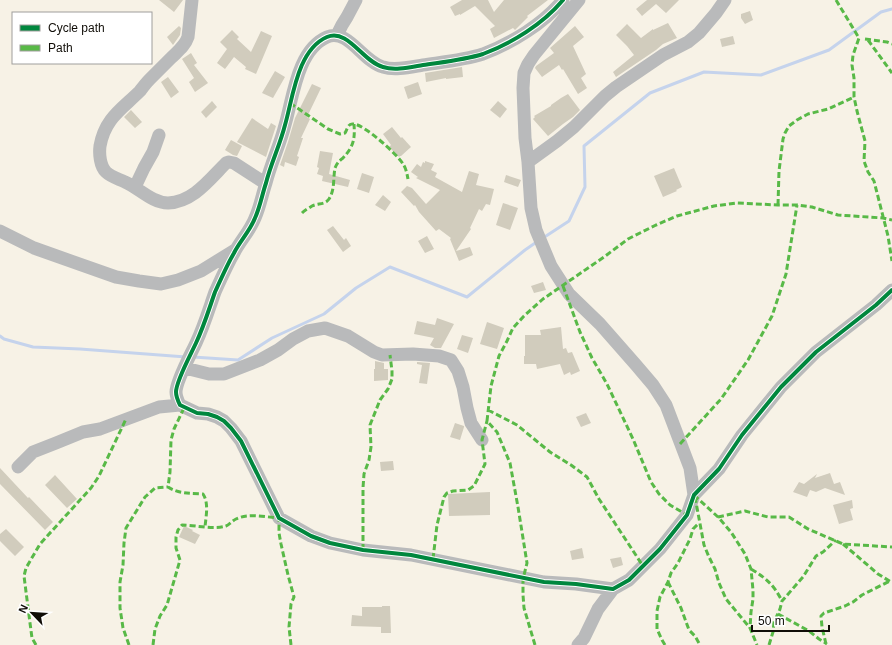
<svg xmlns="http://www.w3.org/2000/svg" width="892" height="645" viewBox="0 0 892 645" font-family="Arial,sans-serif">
	<rect width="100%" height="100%" fill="#f7f2e6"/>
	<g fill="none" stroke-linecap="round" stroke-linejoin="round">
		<path stroke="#c5d3ec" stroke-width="3" d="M543,238L569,221L585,187L584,146L650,93L704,72L761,75L829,50L881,12L892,9
			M0,336L4,339L33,347L80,349L186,357
			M193,357L238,360L272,338L324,314L356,288L390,267L467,297L525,250L538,241"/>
	</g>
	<path fill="#d1ccbd" d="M159,0H183L174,12Z
		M462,0H488L494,12L504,0H548L527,16L528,17L515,30L513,28L494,38L490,29L495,26L475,6L460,15V14L455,16L450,7Z
		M647,0H679L666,13L656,4L642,16L636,9Z
		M750,11L753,20L745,24L741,18V14Z
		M668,23L677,38L663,44L656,50L616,77L613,72L634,55L627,46L616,35L627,24L641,38L653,29V30Z
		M179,26L181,28L180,35L173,45L167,37Z
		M575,26L584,37L573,46L586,74L581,78L587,88L578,94L563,69L562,70L559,65L542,77L535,68L536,66L554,53L550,48Z
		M232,30L239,37L237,39L251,52L261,31L272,36L256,74L245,69L246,67L234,57L225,69L217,63L227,49L220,42Z
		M733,36L735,44L722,47L720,39Z
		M191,53L197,63L194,65L208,83L195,92L189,82L194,78L182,59Z
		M462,67L463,77L446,79V78L426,82L425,73Z
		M275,71L285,77L273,98L262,93Z
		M168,77L179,92L171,98L161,82Z
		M418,82L422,94L408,99L404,87Z
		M312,84L321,88L307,117L310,119L301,138H303L297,156L299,157L296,166L285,162L284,167L280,165L288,142L295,118Z
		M568,94L580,110L573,117L563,124L548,136L533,119L535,117L534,116L551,106V105L561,98Z
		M212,101L217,107L206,118L201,112Z
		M498,101L507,109L500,118L490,110Z
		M131,110L142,122L135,128L124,117Z
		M252,118L268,129L271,123L276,126L266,157L237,142Z
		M392,127L401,138L402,137L411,147L401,156H400L399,157L389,147L391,145L383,134Z
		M231,140L242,146L237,156L233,155L225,150Z
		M320,151L333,153L329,174L350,180L348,187L322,181L323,176L317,174L319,168L317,167Z
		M425,161L434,164L431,170L437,173L435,177L462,192L469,171L479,174L476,185L494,189L490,205L486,204L482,211L479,209L470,228L471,229L456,251L470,247L473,255L459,261L450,239L451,238L439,229L436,231L419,212L415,205L414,206L401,192L407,186L412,188L426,204L440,190L416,178L418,177L411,172L417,164L421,167L423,162L425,163Z
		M674,168L682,187L676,190L677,191L663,197L654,176Z
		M362,173L374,177L369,193L357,189Z
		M506,175L521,180L518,187L504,182Z
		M383,195L391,202L385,211L375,205Z
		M503,203L518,208L510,230L496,225Z
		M333,226L344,240L346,238L351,246L343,252L327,230Z
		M427,236L434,249L425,253L418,241Z
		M543,282L546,290L534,293L531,286Z
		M437,318L454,324L441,348H435L430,345L434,338L414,334L417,321L435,325Z
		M487,322L504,328L497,349L480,344Z
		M561,327L563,349L566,348L568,353L572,352L580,371L571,375L570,372L564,375L560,364L537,369L536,364H524V356H525V335H541L540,330Z
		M462,335L473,338L468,353L457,349Z
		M375,361L384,363V369H388V380L374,381V369H375Z
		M417,362L430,363L427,384L419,383L422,365L417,364Z
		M586,413L591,423L581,427L576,417Z
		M455,423L464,426V427L460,440L450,437Z
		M393,461L394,470L381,471L380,462Z
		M0,468L28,498L29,497L53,522L45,530L0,484Z
		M830,473L834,484L840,482L845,495L825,488L816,492L810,490L807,497L793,492L799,482L804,484L817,474L815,478Z
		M55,475L77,499L67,508L45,485Z
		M490,492V515L449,516L448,494Z
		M852,500L853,508L850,509L853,520L839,524L833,505Z
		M184,526L193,530L192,531L200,535L195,544L179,537Z
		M6,529L24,547L15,556L0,541V534Z
		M582,548L584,558L572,560L570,551Z
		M621,557L623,565L613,568L610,559Z
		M382,606H390L391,633H381V627L351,626L352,615L362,616V607H382Z"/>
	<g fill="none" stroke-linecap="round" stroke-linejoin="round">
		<path stroke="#b9babb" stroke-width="13" d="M192,0L188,37C185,46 178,51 171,58C164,65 157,72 150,79C146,83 143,87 140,91C122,109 105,118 100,146C99,154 100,166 106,172C111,177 119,179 125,182C139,188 152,203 168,203C193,202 209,180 226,163L229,162L234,163L265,183
			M563,0C543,24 512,43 483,54C464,60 443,62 423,65C411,67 395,71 383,67C363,62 348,28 327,37C297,50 293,98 285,125C280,145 271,163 266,183C262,195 260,207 255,218C250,231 240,241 234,253C227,265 221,279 215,292C209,309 204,326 196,343C191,354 176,381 176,392C176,397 178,401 180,405L197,413L208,414L217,417L224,421L231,428L241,441L279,518L311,536L330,543L363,550L411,555L544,582L576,584L613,589L629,580L660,549L687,515L694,495L719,469L742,435L781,387L816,352L876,305L892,290
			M579,0L534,55L528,64L524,73L523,88L525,138L528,162L531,208L536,230L551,266L569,294L600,324L636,365L653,385L666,405L690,468L694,495
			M337,35L342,25L347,17L356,0
			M528,162L557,141L574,127L605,96L616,87L663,55L688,42L699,33L716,13L725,0
			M135,187L144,168L153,152L159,135
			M0,231L34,248L116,277L139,281L161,284L178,280L201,271L235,250
			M185,368L209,374H224L260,360L278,350L293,339L308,331L325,328L348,336L374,352L382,355L413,354L439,356L451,360L458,371L463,387L467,408L471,423L482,440
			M18,467L33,452L56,443L83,432L100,429L159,407L180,405
			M578,645L584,638L598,609L613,589"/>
		<path stroke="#58b947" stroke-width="3" stroke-dasharray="6 3" stroke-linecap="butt" d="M836,0L859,38L853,55L852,65L854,78V97L857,111L865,141L864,161L868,172L874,181L888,236L892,261
			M865,39L887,42L892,44
			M868,40L892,73
			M290,103L328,129L340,134L345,133C347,130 348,124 352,124C362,122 398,155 403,164C406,168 407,174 408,179
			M778,205L779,171L783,139L785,133L789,126L797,120L808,114L828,109L854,97
			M302,213C305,210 309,208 312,206C318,203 325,205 329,199C335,190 333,178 335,168C337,163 339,161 343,158C354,146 355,139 354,124
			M563,286L580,332L592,358L607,384L633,439L651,482L659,494L670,505L687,515
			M184,408L174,429L171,440L170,472L168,487C179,494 190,493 203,494C209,503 206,516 205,527
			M488,410L517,425L550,452L571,465L587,477L599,499L643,566
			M680,444L721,399L748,360L772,316L786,274L797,205
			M694,495L718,517L731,532L745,554L751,569L753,590V599L751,612L750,628L757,645
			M695,497L704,545L709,557L715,569L719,583L726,599L750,628
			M718,517L745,511L768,517H789L808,529L843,544L892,547
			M843,544L878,574L891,582
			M363,550V488L364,474L369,460L371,447L370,425L380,400L388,389L392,379V371L390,355
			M433,559L437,525L444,497L447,493L453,491L468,490L474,486L485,464L482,440L487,421
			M751,569C766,578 774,585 782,601
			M668,582L681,608L689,630L695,636L700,645
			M778,614L809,631L819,639L827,644
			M826,644L822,627L821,616L824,613L845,606L853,602L862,595L890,581
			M36,645L32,638L30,623L24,576L26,568L40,544L91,488L99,476L126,419
			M129,645L123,628L120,608V582L123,565L124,543L126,528L145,497L155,488L168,487
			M153,645L155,629L160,616L167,605L180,560L176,548V537L178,530L182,525C195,525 214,530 226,526C229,525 232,521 236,519C248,513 265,517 279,518V533L281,544L288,575L294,597L291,604L289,627L291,645
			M535,645L524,608L523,595V579L527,563L518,507L510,463L497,432L487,421L491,386L499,356L507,341L513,328L524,316L543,299L604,257L628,239L656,225L677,216L714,206L737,203L778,205H797L812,207L838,215L883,218L892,220
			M665,645L662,640L657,629V611L660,597L668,582L671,573L678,563L690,539L693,529L699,523
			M769,645L773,632L774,622L780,609L782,601L803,577L816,556L823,552L836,540"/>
		<defs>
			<path id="cycleway" d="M563,0C543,24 512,43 483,54C464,60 443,62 423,65C411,67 395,71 383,67C363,62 348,28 327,37C297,50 293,98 285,125C280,145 271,163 266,183C262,195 260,207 255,218C250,231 240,241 234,253C227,265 221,279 215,292C209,309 204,326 196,343C191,354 176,381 176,392C176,397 178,401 180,405L197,413L208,414L217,417L224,421L231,428L241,441L279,518L311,536L330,543L363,550L411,555L544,582L576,584L613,589L629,580L660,549L687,515L694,495L719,469L742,435L781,387L816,352L876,305L892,290"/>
		</defs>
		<use href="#cycleway" stroke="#fff" stroke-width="6"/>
		<use href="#cycleway" stroke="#00873e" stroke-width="4"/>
	</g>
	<rect x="12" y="12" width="140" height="52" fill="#ffffff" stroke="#9f9e9c"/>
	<rect x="20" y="25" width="20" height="6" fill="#00873e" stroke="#9f9e9c"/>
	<text x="48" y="32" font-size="12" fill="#100d07">Cycle path</text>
	<rect x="20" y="45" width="20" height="6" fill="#58b947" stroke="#9f9e9c"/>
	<text x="48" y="52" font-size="12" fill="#100d07">Path</text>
	<g transform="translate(32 613) rotate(295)" stroke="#ffffff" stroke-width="3" paint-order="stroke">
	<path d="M0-3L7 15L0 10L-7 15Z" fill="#100d07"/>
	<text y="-6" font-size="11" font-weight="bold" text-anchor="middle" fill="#100d07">N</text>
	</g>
	<path d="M752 625v6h77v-6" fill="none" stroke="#100d07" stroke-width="2"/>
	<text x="758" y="625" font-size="12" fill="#100d07" stroke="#ffffff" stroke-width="3" paint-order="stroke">50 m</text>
</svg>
